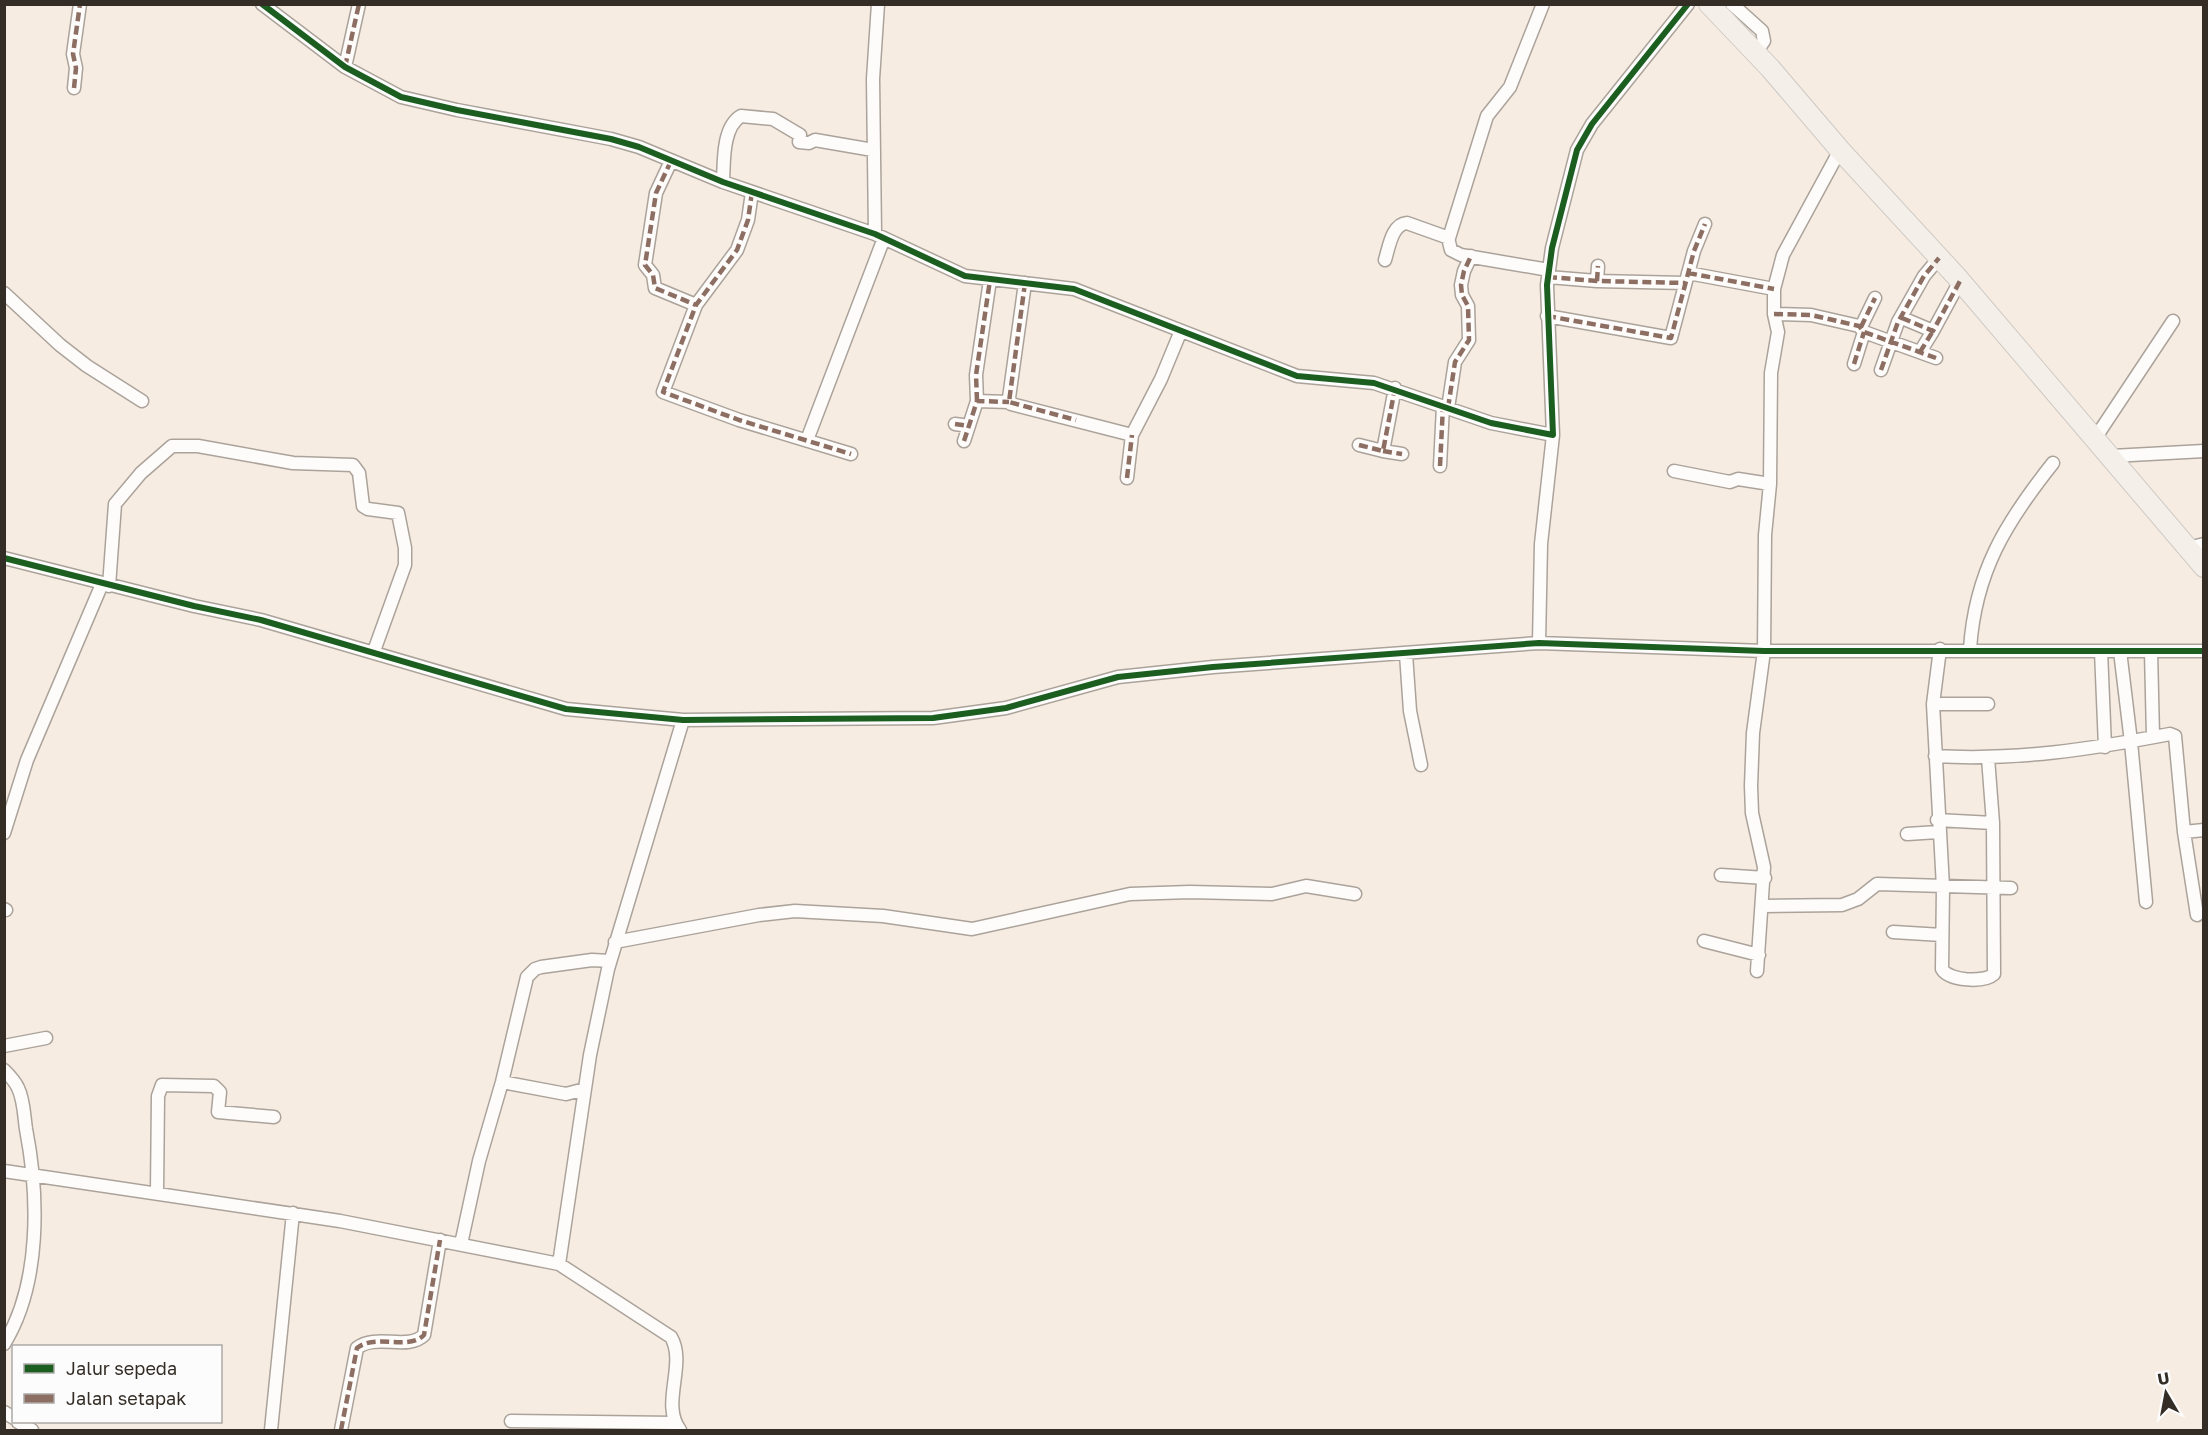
<svg xmlns="http://www.w3.org/2000/svg" width="2208" height="1435" viewBox="0 0 2208 1435" font-family="'Golos Text',sans-serif">
	<rect width="100%" height="100%" fill="#f6ece1"/>
	<g fill="none" stroke-linecap="round" stroke-linejoin="round">
		<defs>
			<path id="street" d="M262,4L345,67L401,97L457,110L611,139L639,147L723,182L875,234L965,276L1074,289L1297,376L1374,383L1491,423L1553,435L1547,285L1552,248L1577,150L1592,124L1688,4
				M1732,4L1762,31L1764,41L1756,52
				M345,67L359,4
				M74,88L76,68L73,54L80,4
				M671,161L656,193L645,265L653,275L655,288L696,305
				M723,182C724,163 722,127 741,116L773,119L800,135L799,142L809,143L815,140L873,150
				M752,192L748,220L737,250L696,305L663,392L739,420L851,454
				M875,234L873,79L878,4
				M1448,238L1451,250L1461,255L1549,270
				M1385,260C1389,247 1392,224 1407,223L1449,238L1487,116L1510,87L1543,4
				M1688,273L1774,289
				M1548,277L1597,281L1685,283
				M1597,281L1598,266
				M1025,283L1009,398L1011,404L1132,435L1161,379L1180,333
				M4,293L60,345L87,366L142,401
				M1774,314L1811,315L1859,326L1864,332L1936,358
				M1547,316L1671,338L1694,251L1705,224
				M1902,318L1933,331L1960,281
				M1861,327L1875,298
				M1920,352L1933,331
				M1854,364L1864,332
				M1881,370L1898,322L1924,276L1939,258
				M977,401L976,375L990,280
				M1448,408L1455,362L1469,340L1468,306L1462,295L1461,285L1464,271L1471,256
				M955,424L969,426
				M2096,437L2173,321
				M807,440L884,238
				M964,441L977,401L1009,402
				M1359,445L1383,451L1395,388
				M1383,451L1402,454
				M2112,456L2204,451
				M1440,466L1443,406
				M1674,471L1730,482L1738,479L1770,484
				M1127,478L1132,435
				M2188,548L2204,544
				M4,558L194,606L261,620L566,709L683,720L933,718L1006,708L1118,677L1213,667L1539,643L1764,651H2204
				M109,586L115,504L141,473L172,446H198L293,463L353,465L359,473L363,506L368,509L398,513L405,548V565L374,651
				M1539,643L1541,544L1553,435
				M1940,649L1933,704L1943,887L1942,969C1949,981 1984,983 1994,974L1993,823L1988,758
				M1970,649C1975,572 2006,522 2053,463
				M2101,651L2105,747
				M2120,651L2131,742L2146,902
				M2151,651L2153,737
				M1406,654L1410,711L1421,765
				M1933,704H1988
				M1935,756C2015,761 2092,749 2170,734L2175,736L2184,832L2197,915
				M1937,820L1993,823
				M2184,832L2204,830
				M4,833L27,760L102,584
				M1907,834L1938,832
				M1721,875L1765,878
				M1763,906L1842,905L1858,899L1877,884L2011,888
				M4,909L6,910
				M1893,932L1942,935
				M1704,941L1759,955
				M615,942L759,915L795,911L883,916L972,929L1130,894L1190,892L1272,894L1306,886L1355,894
				M1757,971L1764,867L1752,813L1751,786L1753,733L1764,651L1765,535L1770,484L1771,373L1778,332L1774,314V289L1783,255L1840,150
				M4,1046L46,1038
				M4,1070C9,1075 15,1081 18,1088C24,1100 24,1116 26,1129C39,1196 41,1284 4,1344
				M502,1082L566,1094L585,1089
				M4,1171L340,1221L559,1264
				M157,1192L158,1096L162,1085L214,1086L220,1092L218,1112L274,1117
				M461,1244L479,1161L502,1082L527,977L535,969L541,967L592,960L610,961
				M4,1412L14,1418
				M511,1421L675,1423
				M18,1422L32,1430
				M271,1430L293,1213
				M341,1430L357,1348C376,1333 408,1351 424,1335L440,1240
				M680,1430C660,1404 687,1364 671,1337L559,1264L590,1055L608,969L683,720"/>
			<path id="primary" d="M1709,4L1770,68L1840,150L1956,276L2204,567"/>
		</defs>
		<use href="#street" stroke="#aba39b" stroke-width="15"/>
		<use href="#primary" stroke="#cfcac5" stroke-width="22"/>
		<use href="#street" stroke="#fefcfa" stroke-width="12"/>
		<use href="#primary" stroke="#f5efea" stroke-width="20"/>
		<path stroke="#8d6e63" stroke-width="4.5" stroke-dasharray="9 4.5" stroke-linecap="butt" d="M345,67L359,4
			M74,88L76,68L73,54L80,4
			M671,161L656,193L645,265L653,275L655,288L696,305
			M752,192L748,220L737,250L696,305L663,392L739,420L851,454
			M1688,273L1774,289
			M1548,277L1597,281L1685,283
			M1597,281L1598,266
			M1025,283L1009,402L1076,420
			M1774,314L1811,315L1859,326L1864,332L1936,358
			M1547,316L1671,338L1694,251L1705,224
			M1902,318L1933,331L1960,281
			M1861,327L1875,298
			M1920,352L1933,331
			M1854,364L1864,332
			M1881,370L1898,322L1924,276L1939,258
			M977,401L976,375L990,280
			M1448,408L1455,362L1469,340L1468,306L1462,295L1461,285L1464,271L1471,256
			M955,424L969,426
			M964,441L977,401L1009,402
			M1359,445L1383,451L1395,388
			M1383,451L1402,454
			M1440,466L1443,406
			M1127,478L1132,435
			M341,1430L357,1348C376,1333 408,1351 424,1335L440,1240"/>
		<defs>
			<path id="cycleway" d="M262,4L345,67L401,97L457,110L611,139L639,147L723,182L875,234L965,276L1074,289L1297,376L1374,383L1491,423L1553,435L1547,285L1552,248L1577,150L1592,124L1688,4
				M4,558L194,606L261,620L566,709L683,720L933,718L1006,708L1118,677L1213,667L1539,643L1764,651H2204"/>
		</defs>
		<use href="#cycleway" stroke="#fcfcfc" stroke-width="10"/>
		<use href="#cycleway" stroke="#1b5e20" stroke-width="6"/>
	</g>
	<rect width="2208" height="1435" fill="none" stroke="#342d26" stroke-width="12"/>
	<rect x="12" y="1345" width="210" height="78" fill="#fcfcfc" stroke="#aca9a6" stroke-width="1.5"/>
	<rect x="24" y="1364" width="30" height="9" fill="#1b5e20" stroke="#aca9a6" stroke-width="1.5"/>
	<text x="66" y="1375" font-size="18" fill="#342d26">Jalur sepeda</text>
	<rect x="24" y="1394" width="30" height="9" fill="#8d6e63" stroke="#aca9a6" stroke-width="1.5"/>
	<text x="66" y="1405" font-size="18" fill="#342d26">Jalan setapak</text>
	<g transform="translate(2166 1393) rotate(350)" stroke="#fcfcfc" stroke-width="4.5" paint-order="stroke">
	<path d="M0-4.5L10 22L0 15L-10 22Z" fill="#342d26"/>
	<text y="-9" font-size="16" font-weight="bold" text-anchor="middle" fill="#342d26">U</text>
	</g>
</svg>
